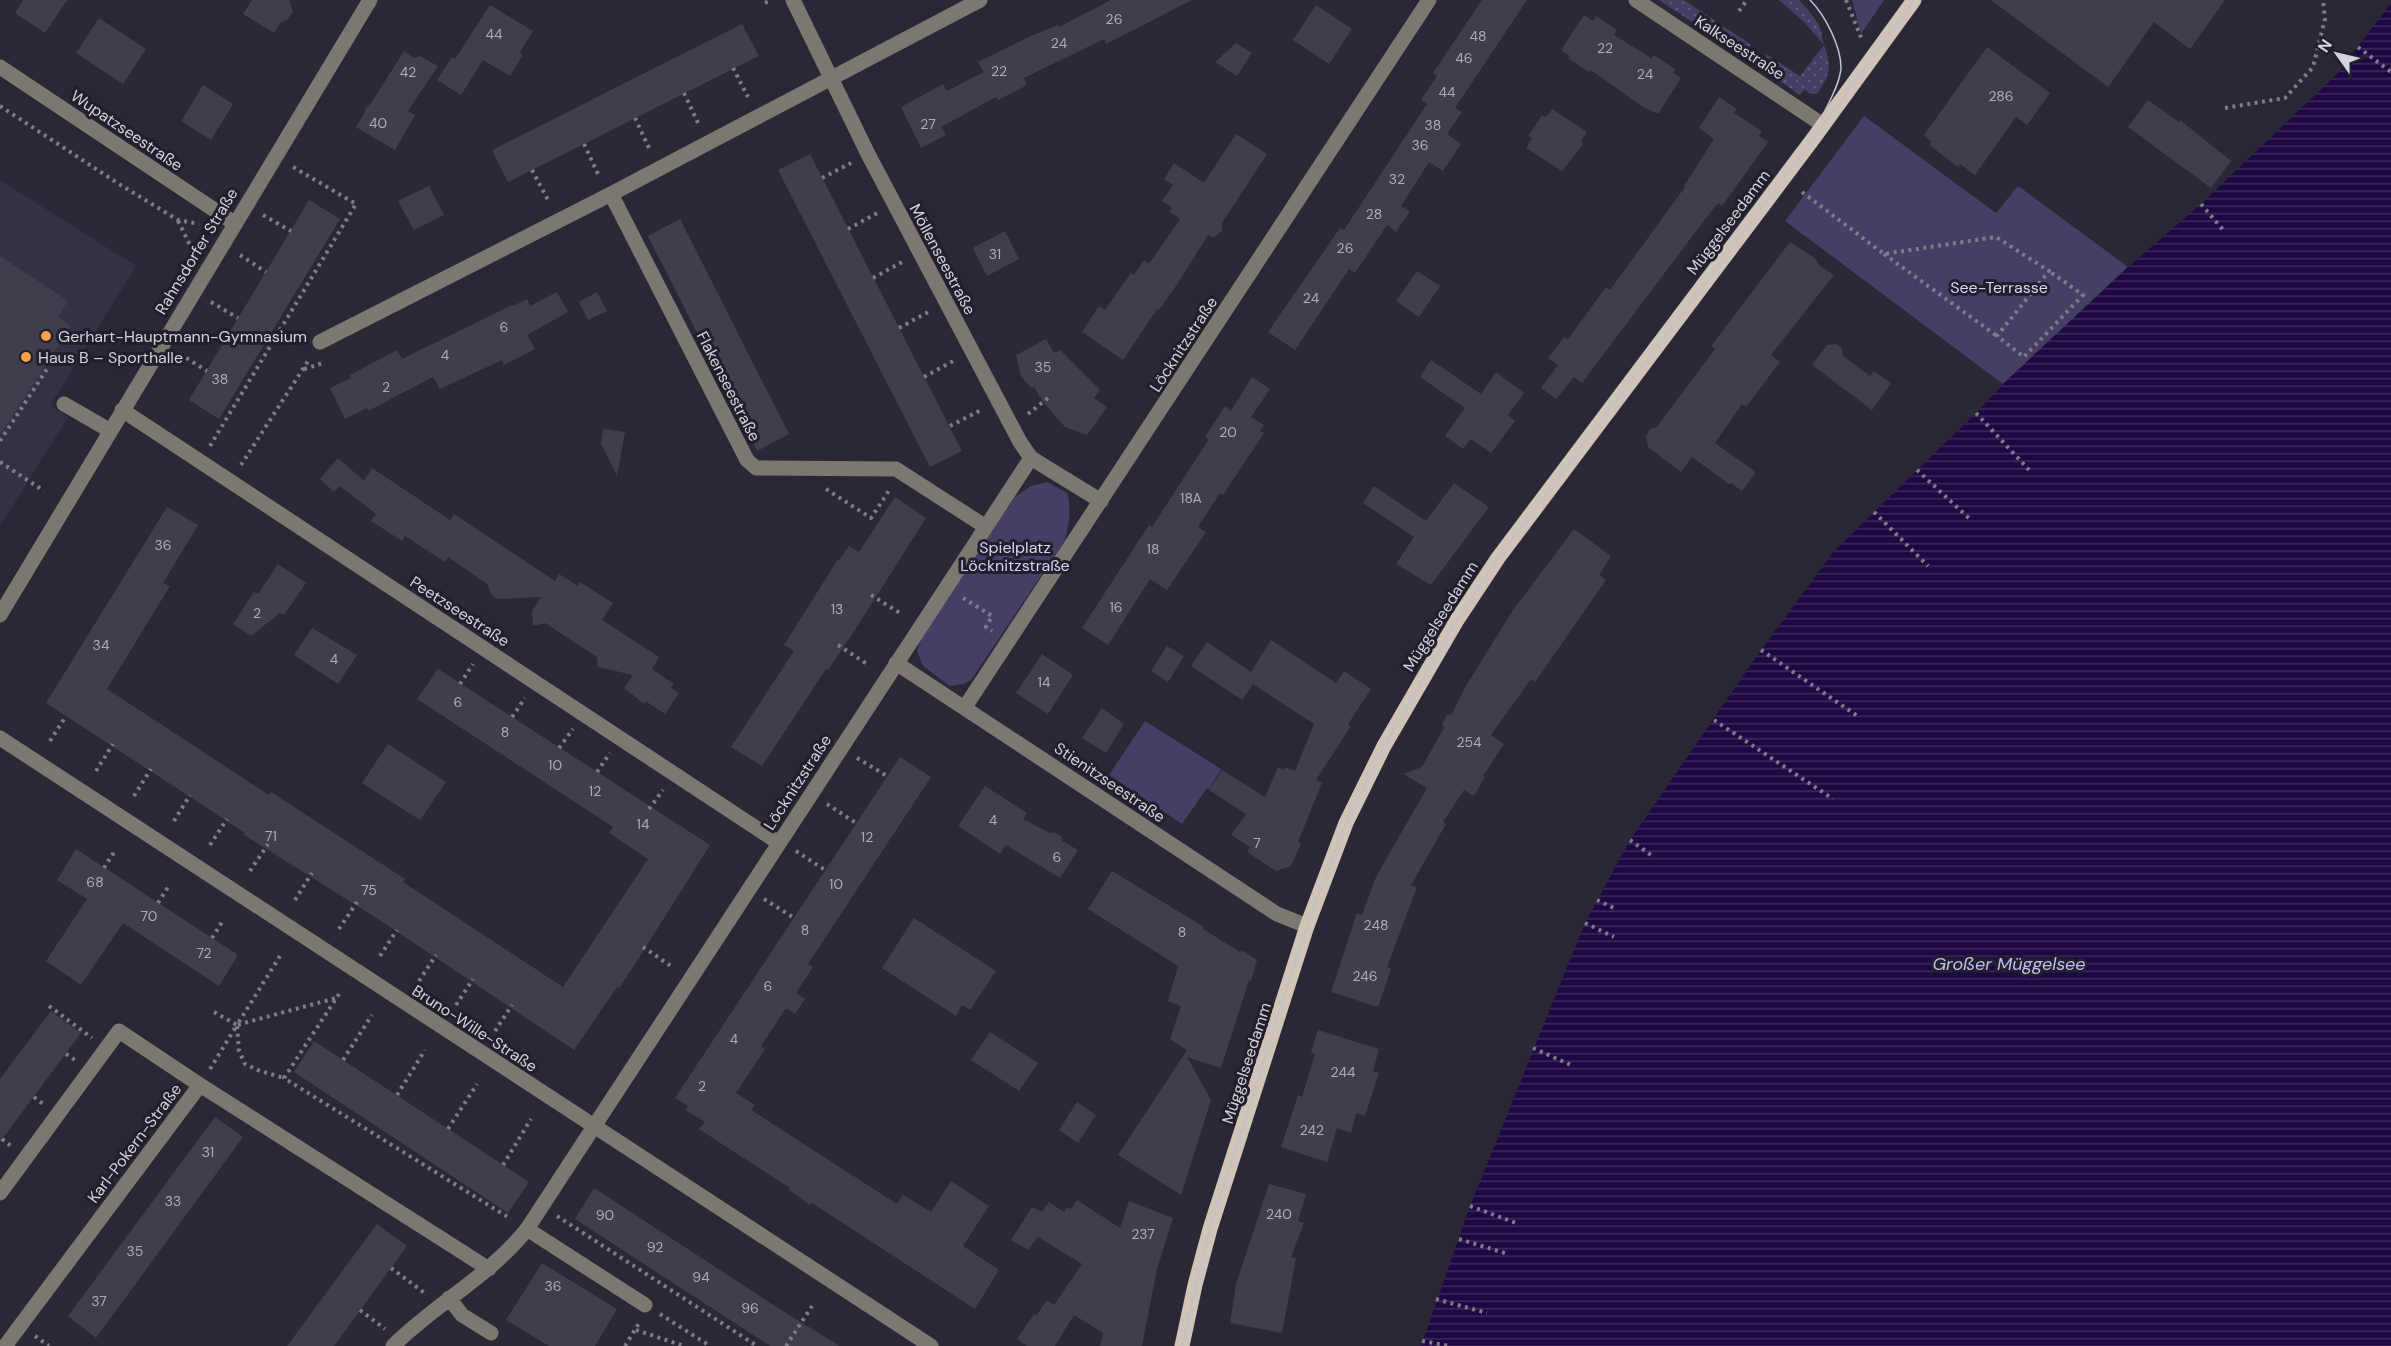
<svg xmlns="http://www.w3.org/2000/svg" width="2391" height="1346" viewBox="0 0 2391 1346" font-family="'DM Sans',sans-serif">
	<defs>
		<pattern id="grass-dots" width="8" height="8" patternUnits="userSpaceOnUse" patternTransform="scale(1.5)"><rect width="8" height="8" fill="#463e64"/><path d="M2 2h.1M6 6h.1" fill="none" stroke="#60597a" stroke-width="1.8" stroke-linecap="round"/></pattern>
		<pattern id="water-rules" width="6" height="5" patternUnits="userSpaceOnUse" patternTransform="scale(1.5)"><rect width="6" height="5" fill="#1e0843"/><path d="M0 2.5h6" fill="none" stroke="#3e2b5e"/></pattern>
	</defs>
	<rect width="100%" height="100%" fill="#2b2836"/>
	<path fill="#353145" d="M0,180L136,266L50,406L68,417L0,526Z"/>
	<path fill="url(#grass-dots)" d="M1659,0H1684L1750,44V53L1744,56Z
		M1779,0H1799C1808,10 1817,19 1821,31C1822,36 1822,41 1824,45C1832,67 1830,75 1817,94H1811L1804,89L1800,95L1764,70L1766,54L1800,76L1824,45L1805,23Z"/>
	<path fill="#463e64" d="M1852,0H1884L1861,34Z
		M1864,116L1996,213L2018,186L2128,267L2003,384L1785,221Z
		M1047,482L1067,493C1072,510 1069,524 1065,540L971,680L964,684L950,686L923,666L917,651L921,638L1015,497L1031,486Z
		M1145,721L1221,769L1209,789L1207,788L1182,824L1109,775Z"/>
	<path fill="url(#water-rules)" d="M2391,3V1346H1421L1470,1206L1585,923L1630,840L1761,650L1834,551L1976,413L2003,384L2128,267L2201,204L2337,74Z"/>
	<path fill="#403d4c" d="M23,0H67L45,33L15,13Z
		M252,0H289L293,11L287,20L281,22L274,33L243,14Z
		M1111,0H1192L1106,44L1104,39L1024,78L1027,85L998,100L996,97L941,127L946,135L921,148L901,107L943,84L947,91L984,72L978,62L1031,36L1058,25L1059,27Z
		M1482,0H1527L1455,108L1462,112L1447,134L1461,144L1443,171L1429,162L1401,206L1410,211L1396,232L1387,225L1355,273L1349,269L1295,350L1268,332L1340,228L1344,230L1427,104L1421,100L1437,76L1433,73Z
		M1991,0H2225L2190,49L2154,22L2108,87Z
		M490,5L533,31L520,52L523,55L510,76L483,60L461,95L437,80L452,57L455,59Z
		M1316,5L1352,29L1329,64L1293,40Z
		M1584,15L1593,21L1596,16L1617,30L1614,35L1651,58L1654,55L1675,69L1673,73L1681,78L1658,114L1643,107L1591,70L1589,72L1584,69L1568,58L1570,56L1561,50Z
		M99,18L146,49L123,84L76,53Z
		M742,24L759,56L508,182L492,150Z
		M1236,43L1252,53L1237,76L1215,62Z
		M1987,47L2050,93L2027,125L2016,117L1975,175L1960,164L1958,167L1929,145L1932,142L1924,135Z
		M404,51L414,58L420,56L438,66L408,111L415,115L395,150L356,127L365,112V109L372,102Z
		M203,85L233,104L211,140L181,121Z
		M1719,97L1737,109L1734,113L1762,131L1759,136L1768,142L1722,206L1718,203L1700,226L1582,383L1574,377L1556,399L1541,388L1558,365L1548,358L1564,337L1568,339L1606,287L1610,290L1685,187L1684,186L1714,139L1699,128Z
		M2148,100L2179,122L2180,120L2231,161L2211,188L2128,127Z
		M1552,109L1587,132L1581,141L1583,143L1581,147L1562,171L1526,148L1532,138L1528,136L1535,126L1542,115L1546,117Z
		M1236,134L1267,154L1222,223V231L1213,238L1208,235L1178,283L1159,310L1157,309L1123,360L1082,332L1099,306L1105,310L1131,273L1134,275L1144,260L1149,264L1180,219L1170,212L1172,208L1162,201L1173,185L1164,179L1174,163L1204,183Z
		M810,154L962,451L930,467L778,170Z
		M429,186L444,215L414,230L398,201Z
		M309,200L340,219L219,419L189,400Z
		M680,219L789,434L757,451L648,236Z
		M1005,231L1019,259L987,276L973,248Z
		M1790,242L1815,258L1820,266L1834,275L1771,355L1780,362L1746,407L1742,404L1715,443L1756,472L1742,491L1731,483L1729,484L1692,457L1681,472L1648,447L1646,436L1651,428H1656L1715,349L1711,346Z
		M0,256L68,301L58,317L71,326L0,435Z
		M1417,271L1440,286L1419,317L1396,301Z
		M557,292L568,312L527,335L535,349L504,365L502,360L440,389L433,377L368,411L367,408L345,419L330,388L351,378L350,375L397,350L402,359L512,305L513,306L527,299L530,306Z
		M597,292L607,311L588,320L579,302Z
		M1046,339L1054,353L1060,350L1100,390L1094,398L1107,407L1087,435L1065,427L1043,402L1034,387L1031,388L1021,376L1016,355Z
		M1836,344L1842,348L1843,356L1870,376L1874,371L1891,383L1872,410L1812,365L1827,345Z
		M1431,360L1481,394L1496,372L1524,393L1508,415L1515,421L1491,453L1471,439L1463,449L1445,436L1465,408L1420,377Z
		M1252,377L1270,389L1251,417L1264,425L1260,431L1264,433L1223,495L1220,493L1198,527L1206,532L1167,590L1150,579L1108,645L1082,628L1149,525L1152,527L1196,459L1209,439L1205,437L1225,406L1231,411Z
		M603,429L625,432L617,476L601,444Z
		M338,458L364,481L372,468L450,520L454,514L555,581L559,574L578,586L580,582L613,603L602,620L659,657L652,669L674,684L671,688L679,693L665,714L647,702L643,703L624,688L633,675L598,667L597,657L545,623L533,626L532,611L541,597L498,599L492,595L487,584L448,557L445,562L405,536L402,541L371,521L376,514L340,486L334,492L320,479Z
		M1454,483L1489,507L1431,585L1396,564L1414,537L1363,503L1374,486L1426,521Z
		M895,497L926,518L853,633L828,670L826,669L762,766L731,747L794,651L784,645L838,559L839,560L849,546L859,552Z
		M167,507L198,525L163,583L170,586L107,689L269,795L271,792L405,879L403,882L563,987L648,859L609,833L613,827L417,699L438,669L710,845L637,961L619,988L617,987L574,1050L378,919L244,835L245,833L181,791L46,703Z
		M1574,529L1611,556L1599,575L1606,580L1535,682L1531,679L1491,735L1504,744L1483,776L1485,777L1474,796L1464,790L1443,822L1446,824L1411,885L1417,887L1387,967L1391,969L1378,1007L1331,992L1357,913L1362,915L1376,877L1427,788L1403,774L1422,767L1444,728L1442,723L1447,715L1452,714L1467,684L1513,610Z
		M278,564L306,583L284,615L280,613L251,636L233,624L254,592L258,594Z
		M312,628L357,655L338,684L294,655Z
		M1271,640L1336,683L1344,671L1371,689L1348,724L1351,726L1316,780L1322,783L1298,842L1301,844L1291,866L1276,871L1247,852L1250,847L1231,835L1246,814L1209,790L1222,770L1265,797L1278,767L1284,770L1285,767L1295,771L1314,724L1253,684L1242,700L1191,666L1207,642L1251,672Z
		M1167,646L1184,656L1168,682L1151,671Z
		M1042,654L1073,675L1048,714L1016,693Z
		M1102,708L1124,724L1106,753L1082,738Z
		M388,744L446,782L420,820L362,783Z
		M900,757L931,777L808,964L813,967L796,993L805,999L795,1014L786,1008L761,1046L765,1049L736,1093L755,1105L751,1110L897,1204L903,1195L931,1212L951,1181L989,1206L963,1246L999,1270L975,1309L812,1203L810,1205L789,1190L790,1188L699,1129L705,1122L685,1110L688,1106L675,1098Z
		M985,786L1027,813L1023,819L1050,833L1053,832L1062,837V841L1078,850L1060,878L1006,845L1000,854L958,826Z
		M76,849L238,955L219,986L123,923L81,985L46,961L87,899L57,880Z
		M1112,871L1204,927L1203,929L1240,952L1242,950L1257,960L1251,981L1249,980L1221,1068L1187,1057L1211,1100L1181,1195L1118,1155L1187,1050L1170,1039L1181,1006L1168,1001L1178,966L1088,909Z
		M914,918L996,971L970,1010L962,1005L956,1016L882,968Z
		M51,1011L81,1033L0,1142V1079Z
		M1318,1030L1379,1049L1373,1071L1379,1073L1365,1116L1356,1113L1351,1133L1337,1128L1327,1162L1281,1147L1298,1095L1302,1097L1315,1054L1311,1052Z
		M990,1032L1038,1063L1019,1091L971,1060Z
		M314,1041L529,1182L508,1213L294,1072Z
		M1077,1102L1096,1115L1078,1143L1059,1130Z
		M215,1117L243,1137L96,1338L68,1316Z
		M1269,1184L1306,1194L1298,1221L1304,1223L1291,1257L1296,1258L1282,1333L1230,1323L1236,1284Z
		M594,1188L786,1313L840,1346H770L575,1219Z
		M1077,1200L1120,1228L1129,1201L1173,1218L1157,1269L1142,1346H1100L1103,1333L1074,1315L1055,1346H1027L1017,1339L1034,1314L1036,1316L1047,1300L1054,1305L1082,1264L1038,1237L1028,1250L1011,1240L1032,1207L1042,1212L1049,1202L1064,1212L1067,1207L1071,1209Z
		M377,1224L407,1246L334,1346H287Z
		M542,1263L617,1309L595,1346H549L506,1320Z"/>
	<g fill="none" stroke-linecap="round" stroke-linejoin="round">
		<path stroke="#7e7c88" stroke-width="4" stroke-dasharray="3 4.5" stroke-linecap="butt" d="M1846,0L1862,40
			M765,3L771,0
			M1739,11L1747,0
			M2358,47L2391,72
			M733,68L748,97
			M684,93L698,123
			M0,106L119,184L178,220L199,224
			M2225,108L2285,98L2313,67L2325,19L2323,0
			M635,118L649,148
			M584,144L598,174
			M532,170L548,200
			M822,178L851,163
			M1802,192L1884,254L1996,237L2049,271L1997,336L2024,357L2083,295L2049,271
			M2201,204L2224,231
			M263,215L291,231
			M178,221L191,247
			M848,229L879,212
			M1884,254L1997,336
			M240,255L266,272
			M873,278L904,261
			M211,302L238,318
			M899,328L930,311
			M180,354L207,371
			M304,369L323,363
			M924,377L955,360
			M1976,413L2029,470
			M1028,414L1048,398
			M950,426L981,410
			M0,441L49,366
			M210,446L356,204L293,167
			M0,462L44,491
			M241,465L310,358
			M1917,470L1972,521
			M826,489L871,518L890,489
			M1874,512L1928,566
			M871,595L900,613
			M963,598L992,616L986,627L992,631
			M838,645L867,664
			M1761,650L1859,717
			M460,684L473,664
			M512,717L525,698
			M1714,720L1833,799
			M50,741L66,716
			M559,748L573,729
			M857,758L887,776
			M96,771L113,744
			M597,772L610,753
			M134,796L151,769
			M827,804L856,823
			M649,809L663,790
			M174,821L190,795
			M1630,840L1651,855
			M210,845L227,819
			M796,851L825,870
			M104,868L116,849
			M250,871L268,844
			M764,899L794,918
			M295,900L312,873
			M1597,900L1616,909
			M158,903L170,884
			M1585,923L1614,937
			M339,929L357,902
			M212,938L224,919
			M643,947L671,966
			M280,956L237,1025L239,1051L245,1064L260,1071L284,1078
			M380,956L397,930
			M419,981L436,955
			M339,994L284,1078L511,1219
			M456,1005L473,979
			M49,1006L92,1038
			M214,1012L237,1025
			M495,1031L512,1005
			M1533,1048L1573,1066
			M66,1054L75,1060
			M343,1060L372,1015
			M210,1069L237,1025L336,998
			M397,1095L425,1050
			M34,1097L43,1104
			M448,1129L477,1084
			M2,1139L11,1146
			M503,1165L531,1119
			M1470,1206L1519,1224
			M557,1216L757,1346
			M1459,1239L1508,1254
			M391,1268L426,1294
			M1436,1299L1487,1313
			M360,1310L385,1329
			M660,1314L710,1346
			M636,1330L684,1346
			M35,1336L49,1346
			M1422,1341L1450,1346
			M625,1346L639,1323
			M786,1346L812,1306"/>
		<path stroke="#7d7771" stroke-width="15" d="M793,0L868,154L1020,442L1031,458L1101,501
			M1636,0L1823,125
			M0,67L234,223
			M611,194L747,460L756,468L896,469L986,527
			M320,342L611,194L980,0
			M64,404L109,430
			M122,410L779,843
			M0,615L370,0
			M896,663L1277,914L1307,926
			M965,707L1429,0
			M0,738L931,1346
			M0,1193L119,1031L200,1085L489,1269
			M527,1229L645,1305
			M449,1298L462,1315L491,1333
			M5,1346L200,1085
			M393,1346C435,1304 490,1276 527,1229L1031,458"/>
		<path stroke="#d0c4b8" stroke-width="15" d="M1182,1346L1195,1285L1210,1229L1307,926L1346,823L1384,746L1457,620L1498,558L1813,139L1914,0"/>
		<path stroke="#c1c0c9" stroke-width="1.5" d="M1810,0C1825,15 1841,46 1841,68C1840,83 1830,100 1824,113
			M1182,1346L1210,1229L1307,926L1346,823L1384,746L1457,620L1498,558L1814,138L1914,0"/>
	</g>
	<g fill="#f7a149" stroke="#211f2c" stroke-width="2">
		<circle cx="46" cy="336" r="6"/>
		<circle cx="26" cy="357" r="6"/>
	</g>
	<g text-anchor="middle" stroke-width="6" stroke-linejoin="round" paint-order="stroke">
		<g font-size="14" fill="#afaeb8">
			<text x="1114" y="24">26</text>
			<text x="494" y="39">44</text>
			<text x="1478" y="41">48</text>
			<text x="1059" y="48">24</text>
			<text x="1605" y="53">22</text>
			<text x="1464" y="63">46</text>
			<text x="999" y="76">22</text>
			<text x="408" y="77">42</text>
			<text x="1645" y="79">24</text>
			<text x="1447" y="97">44</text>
			<text x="2001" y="101">286</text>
			<text x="378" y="128">40</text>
			<text x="928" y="129">27</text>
			<text x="1433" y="130">38</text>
			<text x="1420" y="150">36</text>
			<text x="1397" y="184">32</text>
			<text x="1374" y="219">28</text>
			<text x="1345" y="253">26</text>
			<text x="995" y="259">31</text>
			<text x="1311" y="303">24</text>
			<text x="504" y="332">6</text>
			<text x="445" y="360">4</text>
			<text x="1043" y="372">35</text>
			<text x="220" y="384">38</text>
			<text x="386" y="392">2</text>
			<text x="1228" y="437">20</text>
			<text x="1191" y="503">18A</text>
			<text x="163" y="550">36</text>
			<text x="1153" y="554">18</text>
			<text x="1116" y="612">16</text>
			<text x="837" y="614">13</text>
			<text x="257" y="618">2</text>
			<text x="101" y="650">34</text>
			<text x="334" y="664">4</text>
			<text x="1044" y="687">14</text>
			<text x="458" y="707">6</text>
			<text x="505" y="737">8</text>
			<text x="1469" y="747">254</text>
			<text x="555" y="770">10</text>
			<text x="595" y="796">12</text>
			<text x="993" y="825">4</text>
			<text x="643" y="829">14</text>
			<text x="271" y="841">71</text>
			<text x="867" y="842">12</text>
			<text x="1257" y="848">7</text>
			<text x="1057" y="862">6</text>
			<text x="95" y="887">68</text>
			<text x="836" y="889">10</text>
			<text x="369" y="895">75</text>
			<text x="149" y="921">70</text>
			<text x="1376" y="930">248</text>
			<text x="805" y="935">8</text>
			<text x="1182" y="937">8</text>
			<text x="204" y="958">72</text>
			<text x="1365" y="981">246</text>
			<text x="768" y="991">6</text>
			<text x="734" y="1044">4</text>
			<text x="1343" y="1077">244</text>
			<text x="702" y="1091">2</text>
			<text x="1312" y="1135">242</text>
			<text x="208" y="1157">31</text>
			<text x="173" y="1206">33</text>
			<text x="1279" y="1219">240</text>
			<text x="605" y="1220">90</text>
			<text x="1143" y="1239">237</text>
			<text x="655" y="1252">92</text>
			<text x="135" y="1256">35</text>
			<text x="701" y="1282">94</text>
			<text x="553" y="1291">36</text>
			<text x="99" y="1306">37</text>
			<text x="750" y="1313">96</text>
		</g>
		<g font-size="16" fill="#d4d3dc" stroke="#211f2c">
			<text transform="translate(1740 47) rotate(33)" y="6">Kalkseestraße</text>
			<text transform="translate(127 130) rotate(34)" y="6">Wupatzseestraße</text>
			<text transform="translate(1728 222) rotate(-53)" y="6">Müggelseedamm</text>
			<text transform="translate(196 251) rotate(-59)" y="6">Rahnsdorfer Straße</text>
			<text transform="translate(943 259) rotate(62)" y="6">Möllenseestraße</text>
			<text transform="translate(1183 344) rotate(-57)" y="6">Löcknitzstraße</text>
			<text transform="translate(729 386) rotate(63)" y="6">Flakenseestraße</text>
			<text transform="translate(460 611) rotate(33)" y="6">Peetzseestraße</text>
			<text transform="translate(1440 616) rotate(-58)" y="6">Müggelseedamm</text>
			<text transform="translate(797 782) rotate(-57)" y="6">Löcknitzstraße</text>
			<text transform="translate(1110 782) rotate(34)" y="6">Stienitzseestraße</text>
			<text transform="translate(475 1028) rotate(33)" y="6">Bruno-Wille-Straße</text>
			<text transform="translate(1246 1063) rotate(-72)" y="6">Müggelseedamm</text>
			<text transform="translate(134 1143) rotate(-53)" y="6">Karl-Pokern-Straße</text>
		</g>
		<g font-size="16" fill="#d9d3f9" stroke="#211f2c">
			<text x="1999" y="293">See-Terrasse</text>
			<text x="1015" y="553">Spielplatz<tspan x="1015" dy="18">Löcknitzstraße</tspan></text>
		</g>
		<g font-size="16" fill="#d4d3dc" stroke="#211f2c" text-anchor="start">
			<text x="58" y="342">Gerhart-Hauptmann-Gymnasium</text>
			<text x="38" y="363">Haus B – Sporthalle</text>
		</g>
		<g font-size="18" font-style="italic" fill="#c6bcf5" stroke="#211f2c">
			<text x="2009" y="970">Großer Müggelsee</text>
		</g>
	</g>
	<g transform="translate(2337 54) rotate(304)" stroke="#211f2c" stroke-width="4.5" paint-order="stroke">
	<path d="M0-4.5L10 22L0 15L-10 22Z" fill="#d4d3dc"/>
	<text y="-9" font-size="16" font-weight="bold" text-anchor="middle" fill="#d4d3dc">N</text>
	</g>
</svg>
